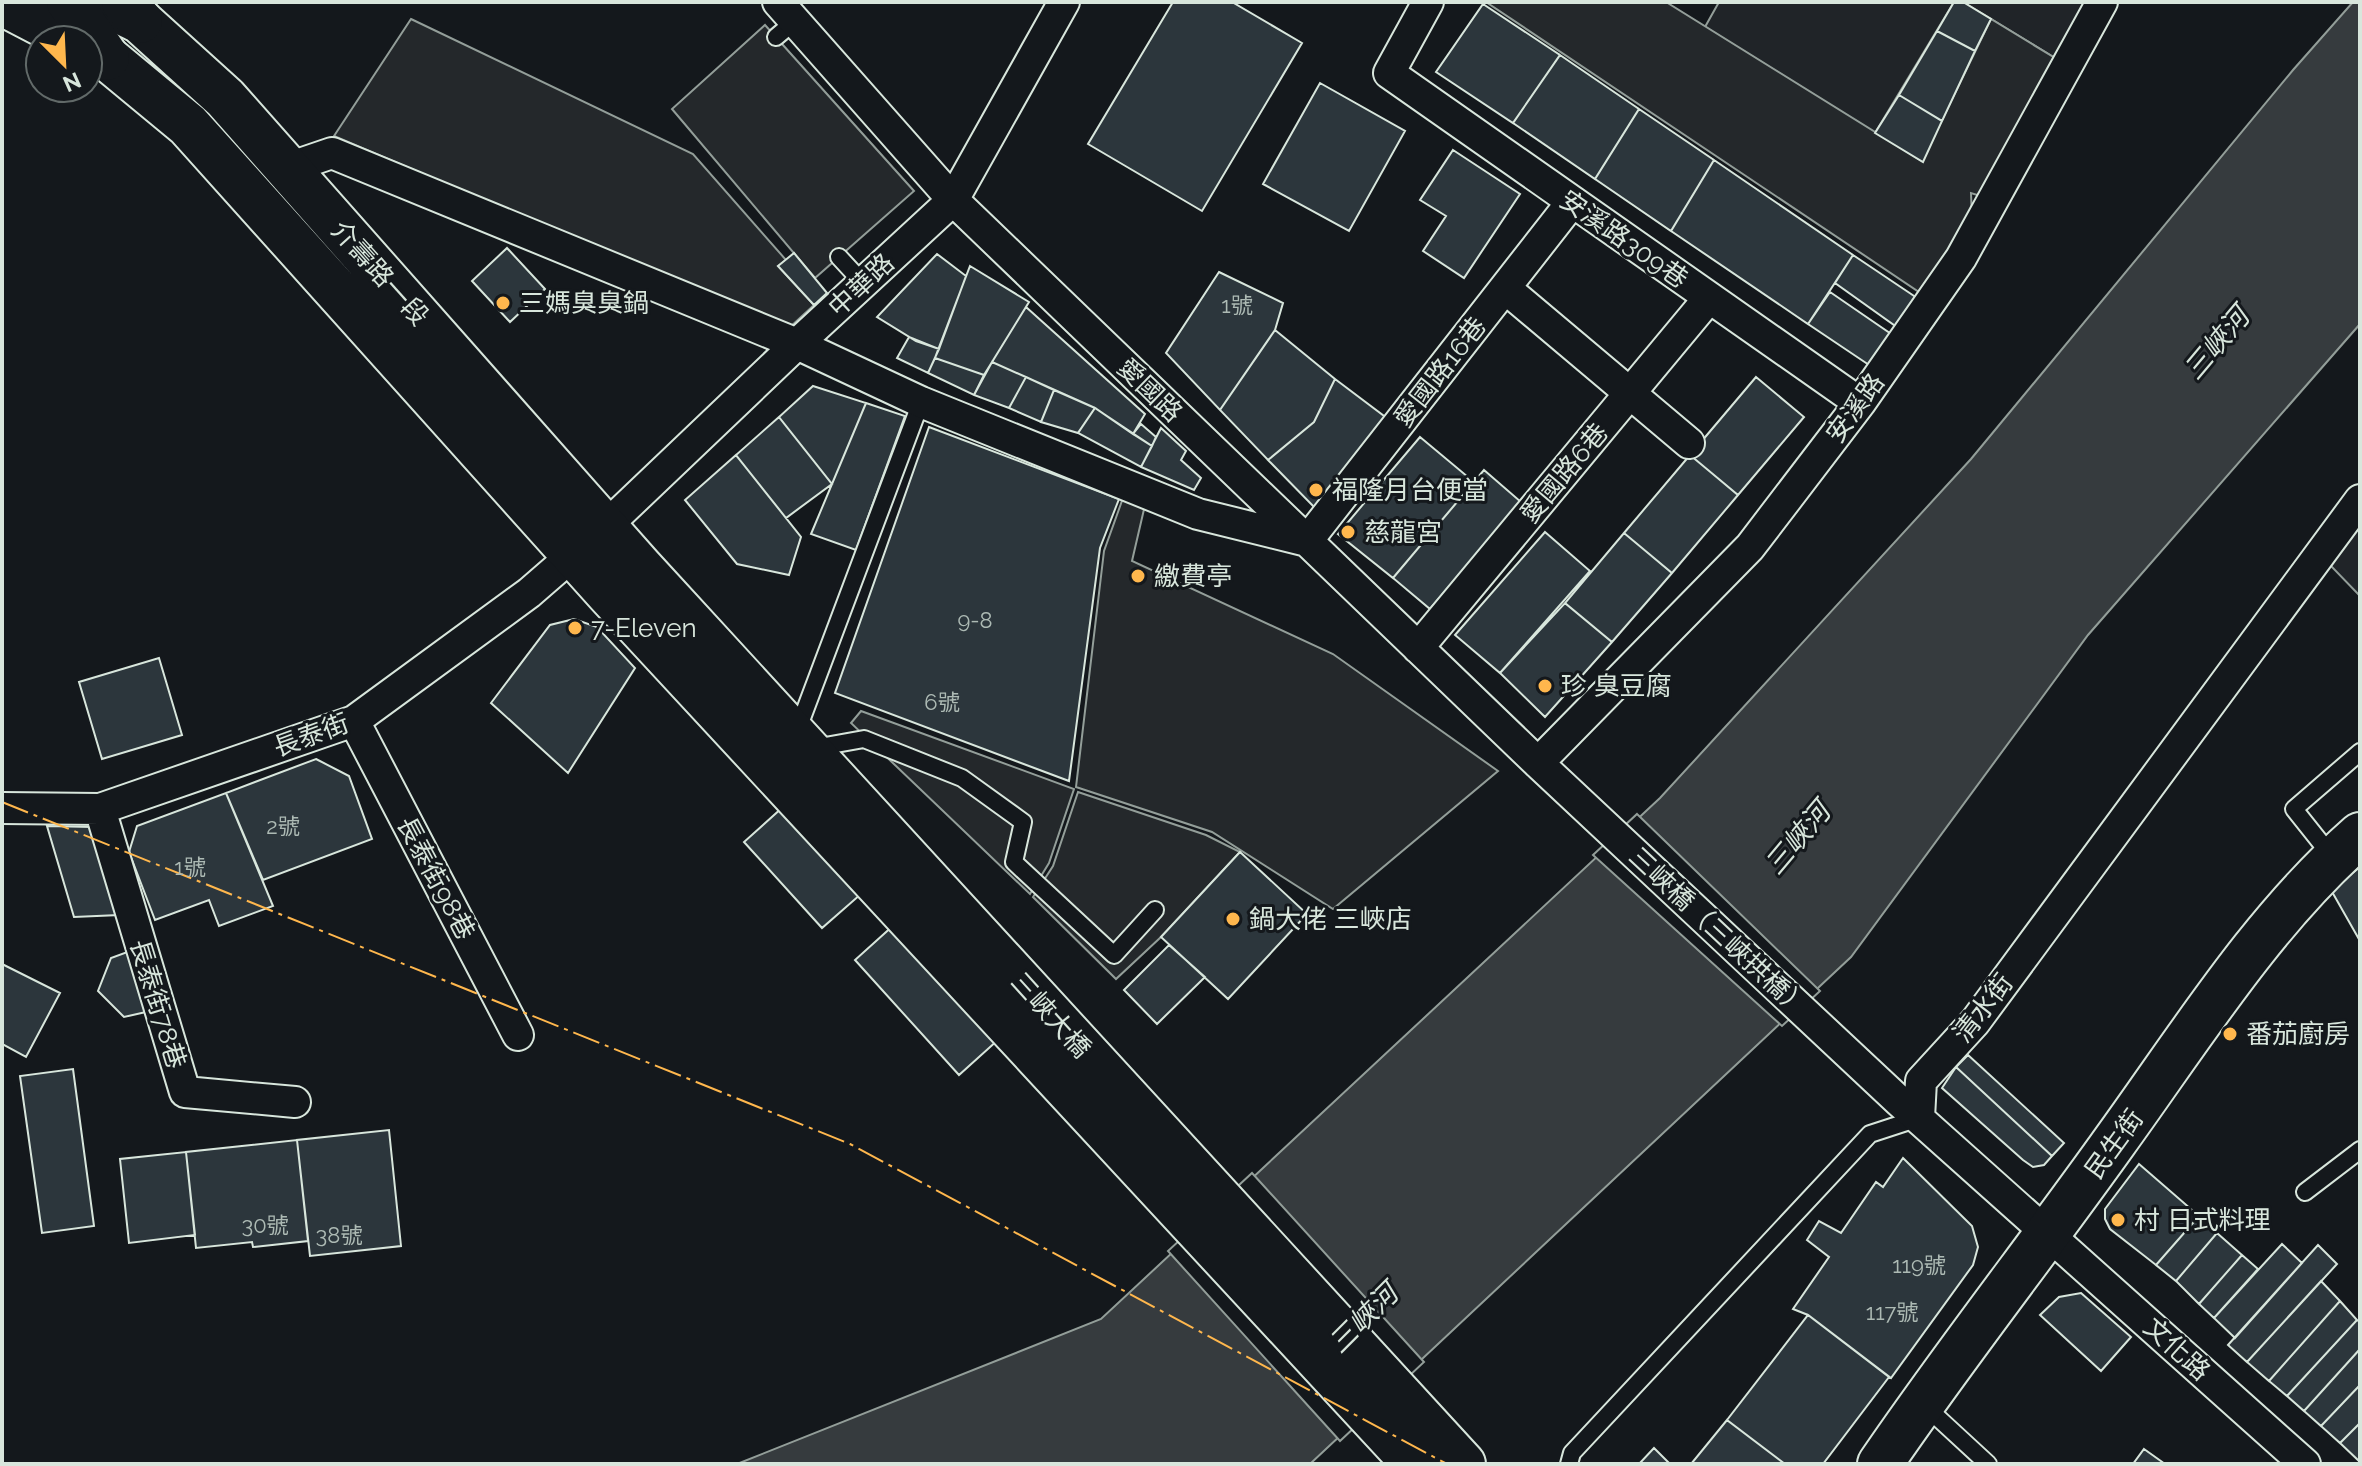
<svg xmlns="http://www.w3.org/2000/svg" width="2362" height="1466" viewBox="0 0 2362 1466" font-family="Raleway,'Noto Sans TC',sans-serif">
	<rect width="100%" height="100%" fill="#14181c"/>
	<path fill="#202428" stroke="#939e99" stroke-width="2" d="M1719,2H1954L1875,133L1705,27Z
		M1963,2H2091L2060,61Z
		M2360,525V596L2330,565Z"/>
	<path fill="#24282b" stroke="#939e99" stroke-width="2" d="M1486,2H1666L1922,161L1991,19L2060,61L1984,197L1971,193L1972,219L1922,294Z
		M411,19L693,154L786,260L778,266L814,305L788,329L334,136Z
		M765,25L914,191L815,278L672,109Z
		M1123,498L1145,505L1132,561L1333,654L1498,771L1333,909L1212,832L1076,787L1104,551Z
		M861,711L1074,789L1049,863L1030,894L851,723Z
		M1078,792L1206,835L1240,852L1161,937L1116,979L1033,897L1053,866Z"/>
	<path fill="#363b3e" stroke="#939e99" stroke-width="2" d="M2353,2H2360V324L2088,635L1851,957L1310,1464H737L1101,1319L1660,798L1971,459L2293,70Z"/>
	<path fill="#14181c" stroke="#939e99" stroke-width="2" d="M1637,814L1820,991L1782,1026L1593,855Z
		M1252,1173L1424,1362L1340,1441L1168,1251Z"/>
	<path fill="#2c363c" stroke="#d8e6dc" stroke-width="2" d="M1173,2H1232L1302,43L1202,211L1088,144Z
		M1954,2H1963L1991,19L1975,51L1937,31Z
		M1483,4L1560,55L1513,123L1436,72Z
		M1937,31L1975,51L1942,121L1899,95Z
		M1560,55L1639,109L1595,179L1513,123Z
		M1320,83L1405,131L1349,231L1263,184Z
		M1899,95L1942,121L1923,162L1875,133Z
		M1639,109L1714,160L1671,231L1595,179Z
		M1453,150L1520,194L1464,278L1423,251L1446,216L1420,200Z
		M1714,160L1853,255L1808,324L1671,231Z
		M507,248L545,289L510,322L472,281Z
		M794,253L827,293L814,305L778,266Z
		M937,254L966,276L939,349L916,341L877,317Z
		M1853,255L1920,300L1901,330L1835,283Z
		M970,266L1029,302L984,375L935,358Z
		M1219,272L1283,303L1275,330L1220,410L1166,353Z
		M1830,292L1897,338L1875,369L1808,324Z
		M1026,307L1145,414L1133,434L1095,408L992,362Z
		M1275,330L1335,379L1314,422L1268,460L1220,410Z
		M909,337L939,349L928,373L897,358Z
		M935,358L984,375L974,395L928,373Z
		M992,362L1026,377L1009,408L974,395Z
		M1026,377L1054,390L1041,422L1009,408Z
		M1756,377L1804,417L1738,495L1690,455Z
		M1335,379L1388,419L1317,510L1268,460L1314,422Z
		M813,386L866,403L832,484L779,417Z
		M1054,390L1095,408L1078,433L1041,422Z
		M866,403L905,416L856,550L811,534Z
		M1095,408L1152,446L1141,467L1078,433Z
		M779,417L832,484L786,518L736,455Z
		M1141,424L1156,437L1152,446L1133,434Z
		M929,427L1119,499L1100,548L1069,781L835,693Z
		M1161,428L1186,451L1181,460L1201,478L1194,490L1141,467Z
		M1420,437L1474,482L1393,578L1338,534Z
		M736,455L801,537L789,575L737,564L685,500Z
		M1690,455L1738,495L1672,573L1624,533Z
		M1484,470L1521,502L1430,609L1393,578Z
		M1545,532L1590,571L1500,673L1455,635Z
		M1624,533L1672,573L1612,642L1565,603Z
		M1565,603L1612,642L1545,717L1500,673Z
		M574,619L597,627L635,668L568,773L491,703L550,625Z
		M159,658L182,735L102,759L79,682Z
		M316,759L349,776L372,839L263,880L226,793Z
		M226,793L273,906L219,926L209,900L155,920L129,852L137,826Z
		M783,807L861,894L822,928L744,842Z
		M47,826L92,827L119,915L74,917Z
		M1240,852L1307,914L1228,999L1161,937Z
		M2360,867V941L2331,890Z
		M895,924L999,1039L959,1075L855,960Z
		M1169,945L1205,977L1157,1024L1124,990Z
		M130,951L146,1012L124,1017L98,991L111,958Z
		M2,964L60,993L26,1057L2,1044Z
		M1968,1055L2064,1143L2052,1156L1956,1067Z
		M1956,1067L2052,1156L2044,1165L2033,1167L2023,1160L1942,1088Z
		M73,1069L94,1226L42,1233L20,1076Z
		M389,1130L401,1246L310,1256L297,1140Z
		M297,1140L308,1241L253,1247L252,1242L196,1248L186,1152Z
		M186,1152L195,1235L129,1243L120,1159Z
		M1903,1158L1972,1226L1978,1247L1973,1265L1891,1378L1808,1315L1793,1309L1829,1257L1807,1240L1819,1221L1841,1233L1876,1182L1883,1187Z
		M2139,1164L2199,1216L2156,1265L2110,1229L2105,1219V1209Z
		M2199,1216L2217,1233L2176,1281L2156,1265Z
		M2217,1233L2242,1255L2199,1304L2176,1281Z
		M2282,1244L2302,1263L2235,1338L2214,1318Z
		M2318,1245L2337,1264L2247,1362L2228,1345Z
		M2242,1255L2258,1269L2214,1318L2199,1304Z
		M2321,1281L2340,1301L2269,1381L2247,1362Z
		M2081,1293L2131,1337L2101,1371L2040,1315L2059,1297Z
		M2340,1301L2357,1320L2287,1396L2269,1381Z
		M1808,1315L1889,1377L1823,1464H1785L1727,1420Z
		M2357,1320L2360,1322V1349L2304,1411L2287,1396Z
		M2360,1349V1385L2321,1426L2304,1411Z
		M2360,1385V1423L2340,1443L2321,1426Z
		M1727,1420L1785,1464H1691Z
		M2360,1423V1460L2359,1461L2340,1443Z
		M1654,1448L1670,1464H1639Z
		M2144,1449L2165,1464H2133Z"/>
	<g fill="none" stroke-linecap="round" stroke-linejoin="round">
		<defs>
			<path id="lane" d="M776,37L795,21
				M839,257L863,283
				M796,734L921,402
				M814,748L864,739L962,778L1023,822L1014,862L1114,955L1155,910
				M2333,858L2294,809L2360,752
				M2305,1192L2360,1150
				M1923,1404L1988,1464
				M1569,1464L1572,1453L1870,1134L1919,1118"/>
			<path id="street" d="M778,2L953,200L1538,763L1899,1101L2305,1464
				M1428,2L1389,73L1860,403
				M288,168L332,153L797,344L921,402L1198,514L1307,541L1572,202
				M1505,288L1689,443
				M1418,648L1709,298
				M354,721L518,1035
				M1538,763L1750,547L1860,403L1961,258L2102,2
				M2,808L100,809L354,721L529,593L605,527L797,344L953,200L1064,2
				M100,809L185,1092L295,1102
				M1919,1118L1921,1081L1975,1022L2360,500"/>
			<path id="secondary" d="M101,2L140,21L225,98L640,567L1463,1464
				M2,3L73,40
				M88,48L107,58L188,125L609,594L1415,1464
				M1880,1464C1955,1354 2038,1249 2115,1141C2191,1036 2262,921 2360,835"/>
			<path id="primary" d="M69,2L107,58
				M124,2L140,21"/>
		</defs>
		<use href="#lane" stroke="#d8e6dc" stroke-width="20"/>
		<use href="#street" stroke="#d8e6dc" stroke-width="34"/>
		<use href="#secondary" stroke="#d8e6dc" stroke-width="48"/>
		<use href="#primary" stroke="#d8e6dc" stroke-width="48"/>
		<use href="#lane" stroke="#14181c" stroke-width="16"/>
		<use href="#street" stroke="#14181c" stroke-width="30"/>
		<use href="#secondary" stroke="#14181c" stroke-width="44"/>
		<use href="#primary" stroke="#14181c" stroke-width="44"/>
		<path stroke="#ffb74d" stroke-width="2" stroke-dasharray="28 6 4 6" stroke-linecap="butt" d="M2,802L850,1144L1447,1464"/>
	</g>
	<g fill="#ffb74d" stroke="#14181c" stroke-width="3">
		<circle cx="503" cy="303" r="8"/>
		<circle cx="1316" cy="490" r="8"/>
		<circle cx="1348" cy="532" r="8"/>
		<circle cx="1138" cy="576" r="8"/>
		<circle cx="575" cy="628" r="8"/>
		<circle cx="1545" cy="686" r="8"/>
		<circle cx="1233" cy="919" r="8"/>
		<circle cx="2230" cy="1034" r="8"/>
		<circle cx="2118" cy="1220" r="8"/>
	</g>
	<g text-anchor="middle" stroke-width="6" stroke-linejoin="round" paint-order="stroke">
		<g font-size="22" fill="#adbab4">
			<text x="1237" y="313">1號</text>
			<text x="975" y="628">9-8</text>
			<text x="942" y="710">6號</text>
			<text x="283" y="834">2號</text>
			<text x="190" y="875">1號</text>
			<text x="265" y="1233">30號</text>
			<text x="339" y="1243">38號</text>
			<text x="1919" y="1273">119號</text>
			<text x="1892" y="1320">117號</text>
		</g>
		<g font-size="26" fill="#d8e6dc" stroke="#14181c">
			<text transform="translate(1624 239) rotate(35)" y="9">安溪路309巷</text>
			<text transform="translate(380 273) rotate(48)" y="9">介壽路一段</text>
			<text transform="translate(861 285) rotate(-43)" y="9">中華路</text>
			<text transform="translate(1440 372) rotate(-52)" y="9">愛國路16巷</text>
			<text transform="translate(1150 390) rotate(44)" y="9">愛國路</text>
			<text transform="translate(1855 408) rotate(-54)" y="9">安溪路</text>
			<text transform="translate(1564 473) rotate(-50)" y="9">愛國路6巷</text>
			<text transform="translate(311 735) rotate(-20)" y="9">長泰街</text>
			<text transform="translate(436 878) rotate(62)" y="9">長泰街98巷</text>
			<text transform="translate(1719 932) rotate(43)" y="9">三峽橋（三峽拱橋）</text>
			<text transform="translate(158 1004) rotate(73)" y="9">長泰街78巷</text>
			<text transform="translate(1983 1008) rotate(-52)" y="9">清水街</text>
			<text transform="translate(1051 1015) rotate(48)" y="9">三峽大橋</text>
			<text transform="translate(2114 1144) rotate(-54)" y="9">民生街</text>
			<text transform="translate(2177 1349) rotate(42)" y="9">文化路</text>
		</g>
		<g font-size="26" fill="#d8e6dc" stroke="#14181c" text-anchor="start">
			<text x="519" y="312">三媽臭臭鍋</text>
			<text x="1332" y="499">福隆月台便當</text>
			<text x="1364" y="541">慈龍宮</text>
			<text x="1154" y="585">繳費亭</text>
			<text x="591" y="637">7-Eleven</text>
			<text x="1561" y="695">珍 臭豆腐</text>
			<text x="1249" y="928">鍋大佬 三峽店</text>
			<text x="2246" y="1043">番茄廚房</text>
			<text x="2134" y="1229">村 日式料理</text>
		</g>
		<g font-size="28" font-style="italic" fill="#d8e6dc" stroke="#14181c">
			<text transform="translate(2216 343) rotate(-50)" y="10">三峽河</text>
			<text transform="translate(1797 838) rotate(-50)" y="10">三峽河</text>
			<text transform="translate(1363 1318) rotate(-45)" y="10">三峽河</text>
		</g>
	</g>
	<rect width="2362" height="1466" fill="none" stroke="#d8e6dc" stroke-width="8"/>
	<g transform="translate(64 64) rotate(156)"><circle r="38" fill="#14181c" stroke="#626a69" stroke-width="2"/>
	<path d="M0-6L14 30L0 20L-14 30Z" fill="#ffb74d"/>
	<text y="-12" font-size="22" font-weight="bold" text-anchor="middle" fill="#d8e6dc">N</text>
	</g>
</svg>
